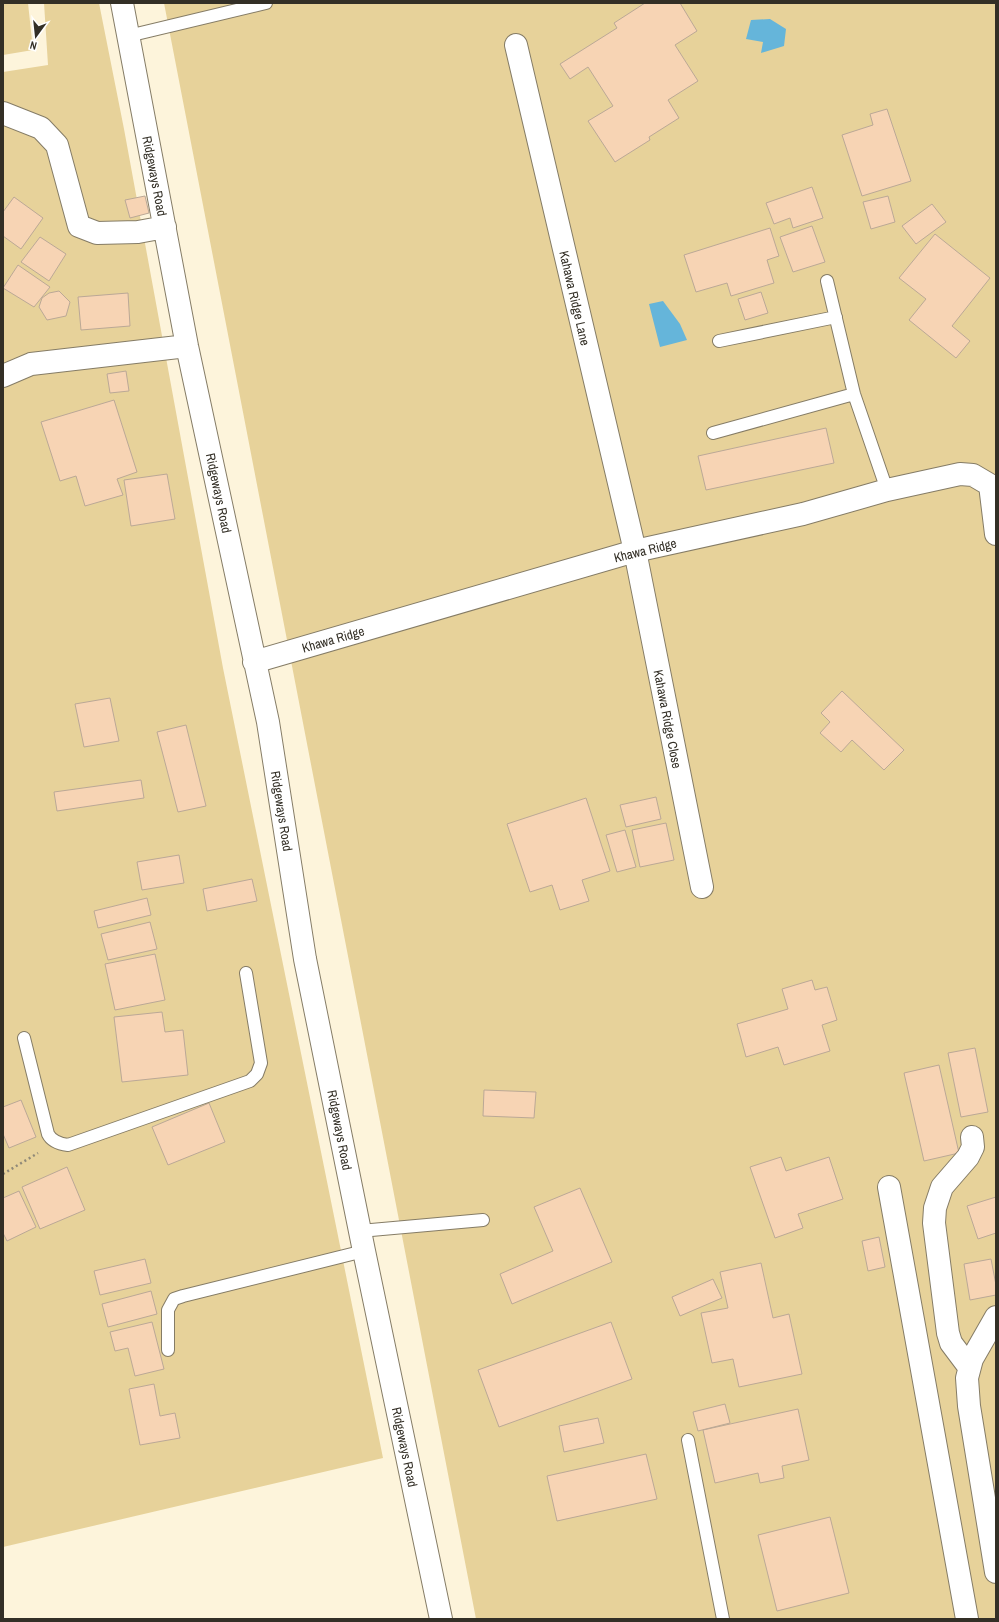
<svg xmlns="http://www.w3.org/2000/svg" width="999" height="1622" viewBox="0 0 999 1622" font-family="'Archivo Narrow',sans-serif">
	<rect width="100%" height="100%" fill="#fdf4db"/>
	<path fill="#e7d29a" d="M3,3H28L33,50L3,55Z
		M44,3H99L124,129L223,668L383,1458L3,1547V72L48,65Z
		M164,3H996V1619H476Z"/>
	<path fill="#65b5da" d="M770,19L786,29L784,46L761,53L763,42L746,39L751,20Z
		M663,301L680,324L687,340L660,347L649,304Z"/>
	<path fill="#f7d4b4" stroke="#bba896" d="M645,3H680L697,31L675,45L698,81L668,100L679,118L649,137L650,140L615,162L588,121L613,106L588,67L570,79L560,64L617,28L614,23Z
		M887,109L911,181L862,196L842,135L873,125L870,114Z
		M812,187L823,218L793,228L790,218L774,224L766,203Z
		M145,196L149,213L130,218L125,200Z
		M888,196L895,222L871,229L863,202Z
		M14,197L43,218L21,249L3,236V212Z
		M932,204L946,222L916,244L902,226Z
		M812,226L825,262L793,272L780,237Z
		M770,228L779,256L767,260L774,283L731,296L727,283L696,292L684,255Z
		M935,234L990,278L952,326L970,341L956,358L909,320L926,299L899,278Z
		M40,237L66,254L49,281L21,262Z
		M18,265L50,287L34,307L3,288Z
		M59,291L70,302L66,316L47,320L39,307L42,298L49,293Z
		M761,292L768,313L745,320L738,299Z
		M128,293L130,326L81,330L78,297Z
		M126,371L129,391L110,393L107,374Z
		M114,400L137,472L117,479L123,495L85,506L76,476L60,481L41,422Z
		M826,428L834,463L706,490L698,456Z
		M167,474L175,519L131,526L124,480Z
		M842,691L904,750L884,770L852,740L841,752L820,733L830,722L821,713Z
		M110,698L119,741L84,747L75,704Z
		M186,725L206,806L178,812L157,732Z
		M141,780L144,798L57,811L54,792Z
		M656,797L661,819L626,827L620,805Z
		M586,798L610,871L582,880L589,901L560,910L552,885L530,892L507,824Z
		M666,823L674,860L640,867L632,830Z
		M625,830L636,867L617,872L606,835Z
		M179,855L184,883L142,890L137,862Z
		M252,879L257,901L207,911L203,889Z
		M147,898L151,915L98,928L94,911Z
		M150,922L157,949L108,960L101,934Z
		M155,954L165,1000L115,1010L105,964Z
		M812,980L815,990L827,987L837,1020L822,1025L830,1051L784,1065L778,1047L746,1057L737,1024L788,1009L782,989Z
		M162,1012L165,1032L183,1030L188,1075L122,1082L114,1017Z
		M975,1048L988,1112L961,1117L948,1053Z
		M939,1065L959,1153L924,1161L904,1073Z
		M484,1090L536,1092L534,1118L483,1116Z
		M21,1100L36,1137L9,1148L3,1134V1107Z
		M209,1103L225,1142L168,1165L152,1127Z
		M781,1157L786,1171L829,1157L843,1199L798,1214L803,1228L775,1238L750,1167Z
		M67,1167L85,1210L40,1229L22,1187Z
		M580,1188L612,1262L512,1304L500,1274L553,1251L534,1207Z
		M19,1191L36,1227L7,1241L3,1233V1198Z
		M996,1197V1233L978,1239L967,1206Z
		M879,1237L885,1267L868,1271L862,1241Z
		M145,1259L151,1283L100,1295L94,1271Z
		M991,1259L996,1285V1295L970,1300L964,1264Z
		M761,1263L773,1318L789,1314L802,1374L739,1387L733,1359L712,1363L701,1313L728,1308L720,1272Z
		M713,1279L722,1298L680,1316L672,1297Z
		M151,1291L157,1314L108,1327L102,1304Z
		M152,1322L164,1369L135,1376L128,1348L115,1351L110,1332Z
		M611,1322L632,1379L499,1427L478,1370Z
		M154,1384L160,1416L175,1413L180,1438L140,1445L129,1389Z
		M725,1404L730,1423L698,1431L693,1412Z
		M798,1409L809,1460L782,1466L784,1478L760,1483L758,1473L715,1483L703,1430Z
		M598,1418L604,1443L564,1452L559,1426Z
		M646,1454L657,1499L557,1521L547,1476Z
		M830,1517L849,1593L777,1611L758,1535Z"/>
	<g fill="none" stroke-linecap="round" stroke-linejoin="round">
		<defs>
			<path id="lane" d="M128,36L266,3
				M827,281L854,394L887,490
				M719,341L836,317
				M713,433L854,394
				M24,1038L48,1134C52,1142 60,1144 68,1145L250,1081L257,1074L261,1063L246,973
				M360,1231L483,1220
				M168,1350V1310L174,1299L183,1296L364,1251
				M688,1440L723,1619"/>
			<path id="street" d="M122,3L187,346L268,722L305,959L364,1251L441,1619
				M516,45L635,551L702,887
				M3,113L41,128L57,145L79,226L97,233L138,232L165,227
				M3,376L31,364L187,346
				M254,662L635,551L803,514L887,490L960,474L973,475L990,485L996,534
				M889,1187L967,1619
				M996,1317L972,1359L967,1378L969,1406L996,1572
				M969,1367L951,1343L948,1333L934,1223L935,1208L942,1187L968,1157L973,1147L972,1137"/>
		</defs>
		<use href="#lane" stroke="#857c66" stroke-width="14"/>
		<use href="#street" stroke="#857c66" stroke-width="24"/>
		<path stroke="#8f8978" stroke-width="2.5" stroke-dasharray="2 3" stroke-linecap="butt" d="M3,1174L38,1153"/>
		<use href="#lane" stroke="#fff" stroke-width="12"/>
		<use href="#street" stroke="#fff" stroke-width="22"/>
	</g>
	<g text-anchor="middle" stroke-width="3" stroke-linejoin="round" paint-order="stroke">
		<g font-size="13" fill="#332f26" stroke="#fff">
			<text transform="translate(155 176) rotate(79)" y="5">Ridgeways Road</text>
			<text transform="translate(575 298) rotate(77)" y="5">Kahawa Ridge Lane</text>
			<text transform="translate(219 493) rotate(78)" y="5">Ridgeways Road</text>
			<text transform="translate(645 550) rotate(-14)" y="5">Khawa Ridge</text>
			<text transform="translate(333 639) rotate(-16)" y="5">Khawa Ridge</text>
			<text transform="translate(668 719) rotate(79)" y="5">Kahawa Ridge Close</text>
			<text transform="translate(282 811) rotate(81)" y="5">Ridgeways Road</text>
			<text transform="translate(340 1130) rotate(79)" y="5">Ridgeways Road</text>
			<text transform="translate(405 1447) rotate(78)" y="5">Ridgeways Road</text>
		</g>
	</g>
	<rect width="999" height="1622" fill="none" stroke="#332f26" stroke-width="8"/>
	<g transform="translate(36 36) rotate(195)" stroke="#ffffff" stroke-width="3" paint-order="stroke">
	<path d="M0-3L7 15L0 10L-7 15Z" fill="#332f26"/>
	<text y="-6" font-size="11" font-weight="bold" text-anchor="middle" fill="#332f26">N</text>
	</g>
</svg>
